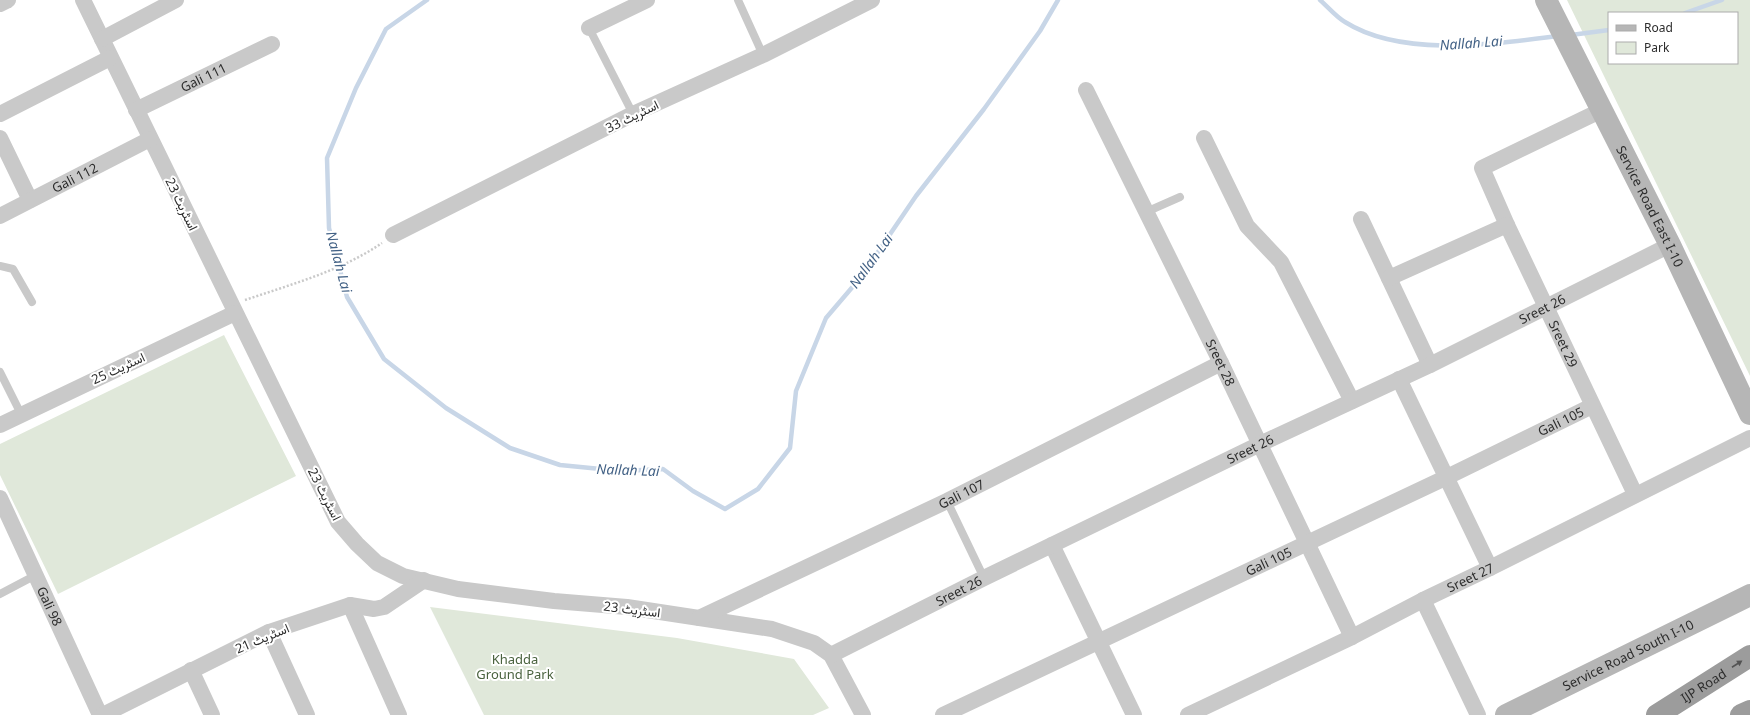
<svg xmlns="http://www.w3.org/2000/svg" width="1750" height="715" viewBox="0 0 1750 715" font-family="'Noto Sans',Vazirmatn,sans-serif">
	<rect width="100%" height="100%" fill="#fff"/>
	<path fill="#e0e8da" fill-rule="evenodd" d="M1567,0H1750V376ZM1609,13H1737V63H1609Z
		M224,335L296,476L58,594L0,475V444Z
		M430,607L677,638L794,659L829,708L813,715H484Z"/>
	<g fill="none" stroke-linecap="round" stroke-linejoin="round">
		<path stroke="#c8d6e7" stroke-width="4.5" d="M427,0L386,29L356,88L327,158L329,228L347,297L384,359L446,408L510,448L560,465L621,471L663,469L693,491L725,509L758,489L790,448L796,391L826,318L861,277L916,196L984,109L1040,31L1058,0
			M1320,0C1328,7 1336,17 1345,22C1402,58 1494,44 1558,36
			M1685,13L1722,0
			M1571,35L1609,30"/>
		<path stroke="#c9c9c9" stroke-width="2.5" stroke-dasharray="2 2" stroke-linecap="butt" d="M245,300C292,284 341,271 382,243"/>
		<path stroke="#c9c9c9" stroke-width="8" d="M738,0L763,55
			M589,28L633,114
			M1146,212L1180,197
			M0,266L13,269L32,302
			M0,372L21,414
			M947,501L984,578
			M0,594L36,575"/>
		<g stroke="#c9c9c9" stroke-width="16">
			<path d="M83,0L338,522L357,544L377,563L403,576L458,589L554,601L627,607L772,629L814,643L831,655L863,715"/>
			<path d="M0,4L8,0"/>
			<path d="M589,28L647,0"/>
			<path d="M102,39L176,0"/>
			<path id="s1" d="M1086,90L1221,363L1352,637"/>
			<path id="s2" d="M136,110L272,44"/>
			<path id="s3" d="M1602,110L1482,168L1507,225L1635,494"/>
			<path d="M0,114L110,58"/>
			<path d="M0,138L30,200"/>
			<path d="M1204,138L1247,226L1281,262L1352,401"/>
			<path id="s4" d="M0,216L150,139"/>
			<path d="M1361,219L1430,365"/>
			<path d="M393,235L633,114L763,55L872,0"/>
			<path d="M1389,278L1507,225"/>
			<path d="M1399,379L1490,568"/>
			<path d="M0,425L235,313"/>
			<path id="s5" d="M0,498L100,715"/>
			<path d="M1052,545L1134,715"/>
			<path d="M1423,600L1478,715"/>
			<path d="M350,605L399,715"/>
			<path id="s6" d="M699,618L947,501L1221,363"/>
			<path d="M269,632L307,715"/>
			<path id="s7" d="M831,655L984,578L1260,444L1430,365L1670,245"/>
			<path d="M191,670L212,715"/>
			<path d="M103,715L269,632L350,605L374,609L384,607L424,580"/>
			<path id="s8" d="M943,715L1445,478L1592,406"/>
			<path id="s9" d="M1188,715L1352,637L1423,600L1490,568L1750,438"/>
		</g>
		<g stroke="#b6b6b6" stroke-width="22">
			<path id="s10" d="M1546,0L1670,245L1750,414"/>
			<path id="s11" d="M1506,715L1750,595"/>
		</g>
		<g stroke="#9c9c9c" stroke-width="22">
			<path id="s12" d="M1657,715L1750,656"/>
			<path d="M1741,715L1750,711"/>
		</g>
	</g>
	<defs><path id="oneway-solid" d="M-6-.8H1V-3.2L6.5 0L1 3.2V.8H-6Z"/></defs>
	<use fill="#535353" href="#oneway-solid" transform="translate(1737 664) rotate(-33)"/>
	<g text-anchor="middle" stroke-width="4" stroke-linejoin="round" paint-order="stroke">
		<g font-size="13" fill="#2c2c2c" stroke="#fff">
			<text dy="5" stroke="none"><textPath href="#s2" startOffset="75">Gali 111</textPath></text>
			<text transform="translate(632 116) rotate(-26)" y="5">اسٹریٹ 33</text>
			<text dy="5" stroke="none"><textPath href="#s4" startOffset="84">Gali 112</textPath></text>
			<text transform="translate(182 204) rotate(64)" y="5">اسٹریٹ 23</text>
			<text dy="5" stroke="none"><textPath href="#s10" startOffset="231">Service Road East I-10</textPath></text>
			<text dy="5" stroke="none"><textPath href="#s7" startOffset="791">Sreet 26</textPath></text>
			<text dy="5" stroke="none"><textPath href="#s3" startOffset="327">Sreet 29</textPath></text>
			<text dy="5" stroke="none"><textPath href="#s1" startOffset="304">Sreet 28</textPath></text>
			<text transform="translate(118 368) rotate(-25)" y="5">اسٹریٹ 25</text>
			<text dy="5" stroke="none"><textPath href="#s8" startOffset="684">Gali 105</textPath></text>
			<text dy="5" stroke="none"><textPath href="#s7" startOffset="467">Sreet 26</textPath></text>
			<text dy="5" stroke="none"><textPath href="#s6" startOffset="290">Gali 107</textPath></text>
			<text transform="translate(325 494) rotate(63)" y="5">اسٹریٹ 23</text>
			<text dy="5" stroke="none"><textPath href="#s8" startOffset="360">Gali 105</textPath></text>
			<text dy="5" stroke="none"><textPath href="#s9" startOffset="314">Sreet 27</textPath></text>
			<text dy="5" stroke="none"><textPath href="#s7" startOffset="143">Sreet 26</textPath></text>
			<text dy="5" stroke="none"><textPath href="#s5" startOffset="119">Gali 98</textPath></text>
			<text transform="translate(632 609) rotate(7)" y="5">اسٹریٹ 23</text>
			<text transform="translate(262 638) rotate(-23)" y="5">اسٹریٹ 21</text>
			<text dy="5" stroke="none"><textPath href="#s11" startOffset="136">Service Road South I-10</textPath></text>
			<text dy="5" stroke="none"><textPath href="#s12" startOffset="55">IJP Road</textPath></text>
		</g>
		<g font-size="13" fill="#49623e" stroke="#fff">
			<text x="515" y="664">Khadda<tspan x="515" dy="15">Ground Park</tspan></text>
		</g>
		<g font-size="14" font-style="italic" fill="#426185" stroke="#fff">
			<text transform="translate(1471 43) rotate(-4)" y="5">Nallah Lai</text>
			<text transform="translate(871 261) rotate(-54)" y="5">Nallah Lai</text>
			<text transform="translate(339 262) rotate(75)" y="5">Nallah Lai</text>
			<text transform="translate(628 470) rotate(2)" y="5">Nallah Lai</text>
		</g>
	</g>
	<rect x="1608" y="12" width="130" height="52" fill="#ffffff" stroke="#ababab"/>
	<rect x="1616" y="25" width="20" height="6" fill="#b6b6b6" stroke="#ababab"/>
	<text x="1644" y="32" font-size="12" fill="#2c2c2c">Road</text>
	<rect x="1616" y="42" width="20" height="12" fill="#e0e8da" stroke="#ababab"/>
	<text x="1644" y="52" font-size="12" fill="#2c2c2c">Park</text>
</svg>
